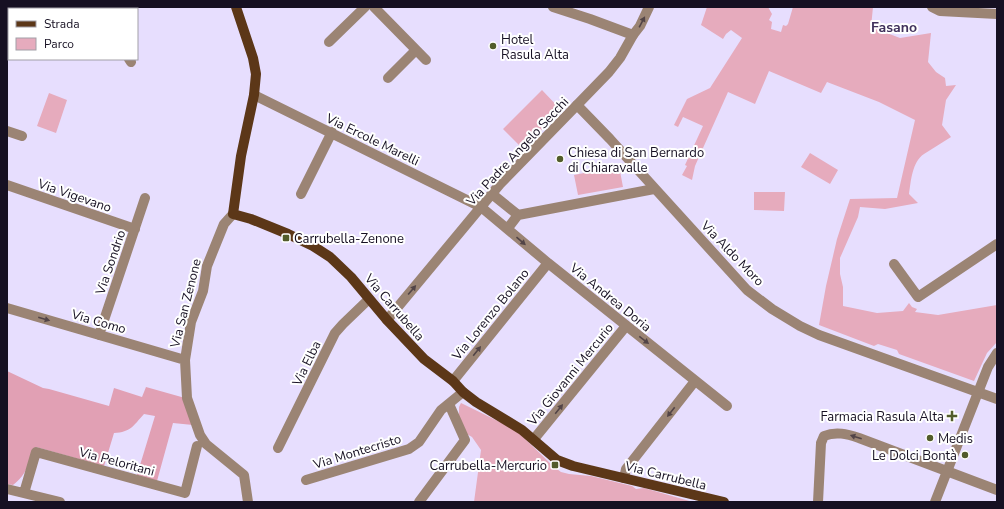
<svg xmlns="http://www.w3.org/2000/svg" width="1004" height="509" viewBox="0 0 1004 509" font-family="'Nunito Sans',sans-serif">
	<rect width="100%" height="100%" fill="#e7defe"/>
	<path fill="#e6abbd" d="M707,7H768L772,14L769,20L772,22L771,29L781,32L783,25L786,26L788,24L793,7H873L871,27L900,38L931,33L928,62L936,72L945,78L946,86L956,85L946,100L942,125L951,137C942,143 933,148 924,154C912,162 911,181 909,194L918,203L885,209L860,207L858,217L840,258V274L843,287V306L877,313L903,311L909,303L912,307L917,309L915,312L938,315L997,305V342L987,353L974,381L899,354L897,350L878,344L874,346L819,325L826,286L837,239L850,199L897,198L915,120L879,102L827,82L821,93L769,71L755,104L728,92L695,166L692,180L682,175L687,166L685,165L703,126L683,117L678,127L674,125L687,99L710,88L742,38L731,30L726,34L723,39L701,25Z
		M542,90L561,110L523,149L503,129Z
		M49,93L67,100L56,133L37,126Z
		M810,153L838,170L830,184L801,167Z
		M619,166L623,187L578,195L574,175Z
		M754,192H785L784,211L754,210Z
		M461,403L508,426L520,434L554,467L561,472L569,474L591,476L632,486L636,489L644,488L693,502H474L481,450L472,437L465,433L459,422V407Z"/>
	<path fill="#e1a0b4" d="M7,371L43,388L49,389L109,406L114,388L142,397L146,387L185,398L193,425L173,423L157,481L137,475L155,416L144,414C133,426 131,432 114,433L104,466L36,447L33,449C28,465 27,474 13,485L7,484Z"/>
	<g fill="none" stroke-linecap="round" stroke-linejoin="round">
		<path stroke="#9b8474" stroke-width="10" d="M92,7L94,9
			M374,7L426,60
			M932,7L940,11L997,14
			M74,9L77,7
			M633,35L640,26L649,7
			M329,42L365,7
			M7,55L9,54
			M129,59L131,62
			M388,78L416,50
			M254,95L481,207L548,263L727,406
			M7,131L22,136
			M7,185L135,229
			M301,194L332,132
			M492,194L518,215L508,228
			M233,214L224,224L207,266L203,291L191,322L185,360L187,398L200,435L206,444L244,475L248,502
			M518,215L654,189
			M894,264L918,297L997,244
			M7,308L185,360
			M387,320L500,184L577,105
			M99,335L145,198
			M453,381L548,263
			M534,439L626,326
			M278,448L335,333L343,324L369,299
			M624,478L626,469L695,381
			M306,480L409,449L419,442L441,410L463,392
			M7,489L60,502
			M24,493L36,452L185,493L197,446
			M419,502L465,440L449,404
			M818,502L821,443L824,436C836,431 847,434 859,438L997,490"/>
		<path stroke="#9b8474" stroke-width="10" d="M553,7L590,19L633,35L620,58L609,72L577,105L610,139L747,290L772,309L800,326L819,335L997,399
			M935,502L988,367L997,353"/>
		<path stroke="#5c3718" stroke-width="10" d="M236,7L253,58L256,74L254,95L241,156L233,214L251,219L288,234L313,246L330,257L351,277L387,320L424,359L453,381L463,392L476,402L522,430L557,460L573,466L724,502"/>
	</g>
	<defs><path id="oneway-solid" d="M-6-.8H1V-3.2L6.5 0L1 3.2V.8H-6Z"/></defs>
	<g fill="#524447">
		<use href="#oneway-solid" transform="translate(642 22) rotate(-62)"/>
		<use href="#oneway-solid" transform="translate(521 241) rotate(41)"/>
		<use href="#oneway-solid" transform="translate(412 290) rotate(-50)"/>
		<use href="#oneway-solid" transform="translate(44 319) rotate(16)"/>
		<use href="#oneway-solid" transform="translate(644 340) rotate(38)"/>
		<use href="#oneway-solid" transform="translate(477 351) rotate(-51)"/>
		<use href="#oneway-solid" transform="translate(559 409) rotate(-51)"/>
		<use href="#oneway-solid" transform="translate(671 412) rotate(128)"/>
		<use href="#oneway-solid" transform="translate(856 437) rotate(-162)"/>
	</g>
	<g fill="#525c2b" stroke="#fff" stroke-width="1.5">
		<circle cx="493" cy="46" r="4"/>
		<circle cx="560" cy="159" r="4"/>
		<rect x="282" y="234" width="8" height="8" rx="2"/>
		<path d="M950 410h4v4h4v4h-4v4h-4v-4h-4v-4h4z"/>
		<circle cx="930" cy="438" r="4"/>
		<circle cx="965" cy="455" r="4"/>
		<rect x="551" y="461" width="8" height="8" rx="2"/>
	</g>
	<g text-anchor="middle" stroke-width="4" stroke-linejoin="round" paint-order="stroke">
		<g font-size="13" fill="#161022" stroke="#fff" text-anchor="start">
			<text x="501" y="44">Hotel<tspan x="501" dy="15">Rasula Alta</tspan></text>
			<text x="568" y="157">Chiesa di San Bernardo<tspan x="568" dy="15">di Chiaravalle</tspan></text>
			<text x="294" y="243">Carrubella-Zenone</text>
			<text x="944" y="421" text-anchor="end">Farmacia Rasula Alta</text>
			<text x="938" y="443">Medis</text>
			<text x="957" y="460" text-anchor="end">Le Dolci Bontà</text>
			<text x="547" y="470" text-anchor="end">Carrubella-Mercurio</text>
		</g>
		<g font-size="13" fill="#161022" stroke="#fff">
			<text transform="translate(373 139) rotate(26)" y="5">Via Ercole Marelli</text>
			<text transform="translate(517 151) rotate(-47)" y="5">Via Padre Angelo Secchi</text>
			<text transform="translate(75 195) rotate(19)" y="5">Via Vigevano</text>
			<text transform="translate(733 253) rotate(46)" y="5">Via Aldo Moro</text>
			<text transform="translate(110 262) rotate(-71)" y="5">Via Sondrio</text>
			<text transform="translate(611 297) rotate(39)" y="5">Via Andrea Doria</text>
			<text transform="translate(185 303) rotate(-76)" y="5">Via San Zenone</text>
			<text transform="translate(395 307) rotate(49)" y="5">Via Carrubella</text>
			<text transform="translate(490 314) rotate(-51)" y="5">Via Lorenzo Bolano</text>
			<text transform="translate(99 321) rotate(16)" y="5">Via Como</text>
			<text transform="translate(306 363) rotate(-64)" y="5">Via Elba</text>
			<text transform="translate(570 374) rotate(-51)" y="5">Via Giovanni Mercurio</text>
			<text transform="translate(357 451) rotate(-17)" y="5">Via Montecristo</text>
			<text transform="translate(117 461) rotate(15)" y="5">Via Peloritani</text>
			<text transform="translate(666 475) rotate(14)" y="5">Via Carrubella</text>
		</g>
		<g font-size="14" font-weight="bold" fill="#40315c" stroke="#fff">
			<text x="894" y="32">Fasano</text>
		</g>
	</g>
	<rect width="1004" height="509" fill="none" stroke="#161022" stroke-width="16"/>
	<rect x="8" y="8" width="130" height="52" fill="#ffffff" stroke="#a29fa7"/>
	<rect x="16" y="21" width="20" height="6" fill="#5c3718" stroke="#a29fa7"/>
	<text x="44" y="28" font-size="12" fill="#161022">Strada</text>
	<rect x="16" y="38" width="20" height="12" fill="#e6abbd" stroke="#a29fa7"/>
	<text x="44" y="48" font-size="12" fill="#161022">Parco</text>
</svg>
